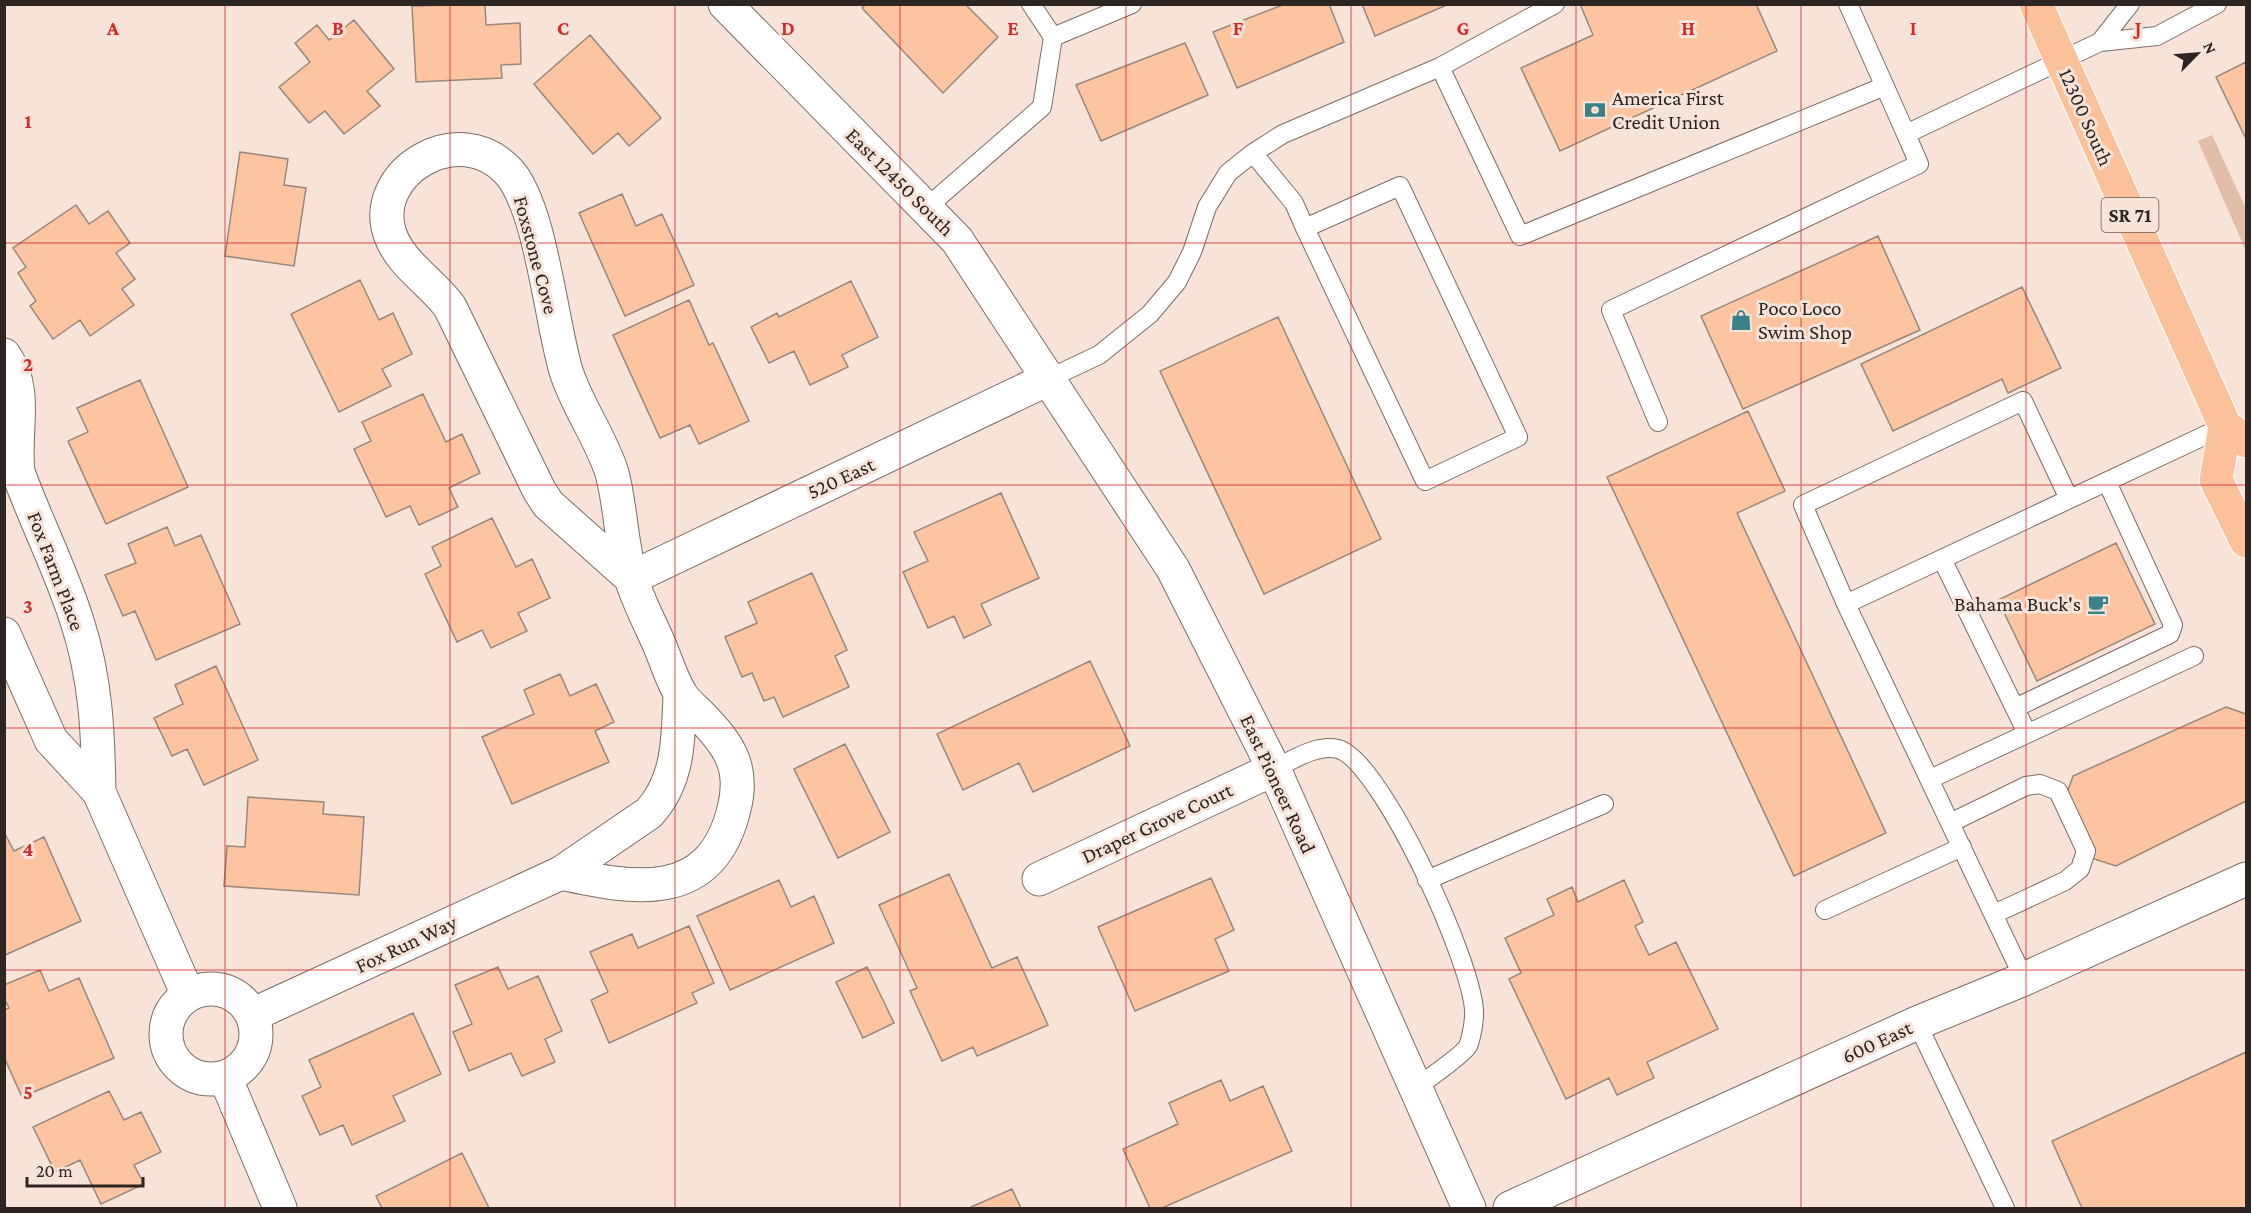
<svg xmlns="http://www.w3.org/2000/svg" width="2251" height="1213" viewBox="0 0 2251 1213" font-family="'Crimson Pro',serif">
	<rect width="100%" height="100%" fill="#f7e3d7"/>
	<path fill="#e2bea8" d="M2212,135L2246,209V251L2198,141Z"/>
	<path fill="#fdc4a1" stroke="#99877c" stroke-width="1.5" d="M485,4L486,25L520,23L521,64L501,65L502,78L416,82L412,6Z
		M866,4H965L998,37L943,93L862,8Z
		M1285,4H1329L1344,42L1237,88L1213,32Z
		M1362,4H1449L1375,36Z
		M1580,4H1756L1777,51L1560,151L1521,68L1593,35Z
		M354,20L394,69L367,91L380,106L344,134L325,111L309,123L279,87L310,62L295,43L317,25L329,40Z
		M590,35L661,118L629,146L618,133L593,154L534,84Z
		M1185,43L1208,95L1101,141L1076,85Z
		M2246,62V139L2216,77Z
		M240,152L288,159L284,185L306,188L294,266L225,256Z
		M622,194L636,226L662,214L694,285L625,316L579,213Z
		M76,205L89,224L108,211L130,243L116,253L135,279L122,289L134,305L90,336L80,320L53,339L30,306L36,301L18,273L26,267L13,248Z
		M1878,236L1920,330L1743,409L1701,316Z
		M360,280L379,320L393,313L412,354L382,369L391,386L339,412L291,314Z
		M851,281L878,337L842,355L848,367L810,385L794,351L769,363L751,327L777,313L779,317Z
		M2022,287L2061,368L2008,393L2002,379L1893,431L1861,364Z
		M689,300L709,345L713,343L749,421L699,444L690,425L660,438L613,335Z
		M1278,317L1381,539L1264,594L1160,371Z
		M140,380L188,487L106,524L68,441L88,432L77,408Z
		M423,394L446,442L462,434L480,473L449,488L458,507L419,525L410,506L386,517L354,449L371,441L362,422Z
		M1748,411L1785,491L1737,513L1886,833L1794,876L1607,477Z
		M1001,493L1039,578L981,604L991,625L964,638L954,616L928,628L903,572L928,561L914,532Z
		M492,518L516,567L532,559L550,598L518,613L527,631L491,648L482,630L457,642L425,574L441,566L432,547Z
		M167,527L175,546L201,535L240,624L156,660L135,611L123,616L105,575L136,563L128,544Z
		M2116,543L2155,624L2037,681L1998,600Z
		M812,573L847,650L835,656L849,687L783,717L774,697L764,701L752,673L742,677L725,637L757,623L748,602Z
		M1090,661L1130,746L1033,792L1019,763L963,790L937,734Z
		M216,666L258,760L204,785L187,749L172,756L154,718L183,704L175,685Z
		M560,674L570,696L596,684L614,722L595,731L609,762L512,804L482,737L534,714L524,690Z
		M2226,707L2246,714V801L2116,866L2094,859L2065,799L2073,776Z
		M845,744L890,832L838,858L794,769Z
		M248,797L324,802L323,814L364,817L359,895L224,886L227,846L245,847Z
		M4,832L14,851L44,837L81,921L5,955Z
		M949,874L992,968L1017,957L1048,1025L977,1056L973,1047L942,1061L910,991L917,988L879,905Z
		M1211,878L1234,930L1215,939L1229,971L1135,1011L1098,927Z
		M779,880L791,907L814,896L834,943L730,990L697,916Z
		M1624,880L1643,922L1635,926L1649,955L1676,942L1718,1029L1647,1062L1654,1078L1617,1095L1609,1078L1566,1099L1509,979L1521,973L1505,938L1554,915L1547,899L1572,887L1578,902Z
		M689,926L714,983L692,993L697,1003L609,1043L591,1000L608,992L590,952L632,934L638,948Z
		M498,967L508,989L538,976L562,1031L545,1039L555,1062L522,1076L511,1053L469,1071L453,1032L472,1024L455,985Z
		M867,967L894,1023L863,1038L836,982Z
		M40,970L49,991L79,978L114,1058L22,1097L4,1057V1010L9,1008L4,998V985Z
		M413,1013L441,1074L393,1096L405,1121L352,1145L343,1125L320,1135L302,1096L321,1087L309,1060Z
		M2246,1052V1208H2082L2052,1141Z
		M1221,1080L1230,1101L1263,1086L1292,1151L1162,1208H1150L1123,1149L1178,1124L1169,1103Z
		M109,1091L124,1120L141,1112L161,1152L134,1165L144,1184L101,1204L80,1160L55,1172L33,1127Z
		M462,1153L489,1208H382L376,1196Z
		M1012,1189L1021,1208H969Z"/>
	<g fill="none" stroke-linecap="round" stroke-linejoin="round">
		<defs>
			<path id="service" d="M1031,4L1053,37L1132,4
				M1848,4L1906,134L2100,42L2157,36L2217,4
				M2100,42L2130,4
				M1440,67L1555,4
				M1253,153L1294,203L1305,228L1425,481L1518,437L1400,186L1305,228
				M926,208L1042,107L1053,37
				M1050,378L1099,355L1150,314L1177,282L1192,252L1207,207L1228,173L1253,153L1283,134L1440,67L1520,236L1885,86
				M1658,422L1611,310L1919,164L1906,134
				M1942,559L2027,733
				M1846,604L1803,505L2023,401L2069,499
				M2015,708L2170,634L2173,625L2107,482
				M1274,769C1293,760 1316,744 1338,749C1381,760 1477,971 1474,1015C1474,1023 1471,1039 1468,1046C1463,1055 1425,1081 1414,1089
				M1930,779L2194,656
				M1950,823L2026,786L2040,784L2058,791L2086,851L2080,869L2065,881L1994,914
				M1427,880L1604,804
				M1825,910L1962,847
				M2024,979L1846,604L2225,426
				M1917,1023L2005,1208"/>
			<path id="minor" d="M4,355C29,391 13,431 18,472C36,522 61,570 77,621C96,679 98,732 99,792
				M631,578L1050,378
				M4,634L51,740L99,792L188,995
				M561,873C633,889 711,904 734,809C745,766 728,744 700,715C693,708 684,701 680,693C671,678 666,660 659,644C650,623 638,601 631,578C621,545 621,507 612,473C601,438 577,406 566,371C551,321 541,208 509,172C459,117 369,173 390,234C400,264 432,282 450,307L539,490L548,504L631,578
				M1039,879L1274,769
				M166 1034a45 45 0 1 1 90 0a45 45 0 1 1-90 0Z
				M252,1015L561,873L649,813C680,779 678,737 680,695
				M225,1077L280,1208
				M1510,1208L1917,1023L2024,979L2246,879"/>
			<path id="tertiary" d="M725,4L957,240L1173,569L1274,769L1469,1208"/>
			<path id="primary" d="M2036,4L2225,426L2246,441
				M2225,426L2216,480L2246,541"/>
		</defs>
		<use href="#service" stroke="#7e6d63" stroke-width="20"/>
		<use href="#minor" stroke="#7e6d63" stroke-width="35"/>
		<use href="#tertiary" stroke="#7e6d63" stroke-width="35"/>
		<use href="#primary" stroke="#fff" stroke-width="35"/>
		<use href="#service" stroke="#fff" stroke-width="18"/>
		<use href="#minor" stroke="#fff" stroke-width="33"/>
		<use href="#tertiary" stroke="#fff" stroke-width="33"/>
		<use href="#primary" stroke="#fac19b" stroke-width="33"/>
	</g>
	<path fill="none" stroke="#d62828" stroke-width="1.5" stroke-opacity="0.55" d="M225,4V1208M450,4V1208M675,4V1208M900,4V1208M1126,4V1208M1351,4V1208M1576,4V1208M1801,4V1208M2026,4V1208M4,243H2246M4,485H2246M4,728H2246M4,970H2246"/>
	<defs>
		<symbol id="bank-bare" viewBox="-9 -9 18 18"><path d="M-6-4H6V4H-6ZM0-2.3a2.3 2.3 0 1 0 0 4.6a2.3 2.3 0 1 0 0-4.6Z" fill="#3a8288" stroke="#f7e3d7" stroke-width="2.5" paint-order="stroke"/></symbol>
		<symbol id="shop-bare" viewBox="-9 -9 18 18"><path d="M-5-2.5h2.3a2.7 3.5 0 0 1 5.4 0H5L5.5 6h-11ZM-1.5-2.5h3a1.5 2.3 0 0 0-3 0Z" fill="#3a8288" stroke="#f7e3d7" stroke-width="2.5" paint-order="stroke"/></symbol>
		<symbol id="cafe-bare" viewBox="-9 -9 18 18"><path d="M-5.5-4.5H6V0H3Q3 3.5 0 3.5H-2.5Q-5.5 3.5-5.5 0ZM3-3.2v2h1.7v-2ZM-6 4.5H4V6H-6Z" fill="#3a8288" stroke="#f7e3d7" stroke-width="2.5" paint-order="stroke"/></symbol>
	</defs>
	<g fill-rule="evenodd">
		<use href="#bank-bare" x="1580" y="95" width="30" height="30"/>
		<use href="#shop-bare" x="1726" y="305" width="30" height="30"/>
		<use href="#cafe-bare" x="2083" y="589" width="30" height="30"/>
	</g>
	<g text-anchor="middle" stroke-width="6" stroke-linejoin="round" paint-order="stroke">
		<rect fill="#f7e3d7" stroke="#695e58" stroke-width="1.5" x="2101.5" y="198" width="57" height="34" rx="4.5"/>
		<g font-size="20" font-weight="bold" fill="#2c2521">
			<text x="2130" y="222">SR 71</text>
		</g>
		<g font-size="21" fill="#2c2521" stroke="#f7e3d7" text-anchor="start">
			<text x="1612" y="105">America First<tspan x="1612" dy="24">Credit Union</tspan></text>
			<text x="1758" y="315">Poco Loco<tspan x="1758" dy="24">Swim Shop</tspan></text>
			<text x="2081" y="611" text-anchor="end">Bahama Buck's</text>
		</g>
		<g font-size="21" fill="#2c2521" stroke="#f7e3d7">
			<text transform="translate(2086 117) rotate(66)" y="7">12300 South</text>
			<text transform="translate(900 182) rotate(45)" y="7">East 12450 South</text>
			<text transform="translate(536 255) rotate(75)" y="7">Foxstone Cove</text>
			<text transform="translate(841 478) rotate(-25)" y="7">520 East</text>
			<text transform="translate(56 571) rotate(69)" y="7">Fox Farm Place</text>
			<text transform="translate(1278 784) rotate(65)" y="7">East Pioneer Road</text>
			<text transform="translate(1157 823) rotate(-25)" y="7">Draper Grove Court</text>
			<text transform="translate(406 944) rotate(-25)" y="7">Fox Run Way</text>
			<text transform="translate(1877 1042) rotate(-25)" y="7">600 East</text>
		</g>
	</g>
	<g font-size="20" text-anchor="middle" font-weight="bold" fill="#d62828" stroke="#f7e3d7" stroke-width="6" stroke-linejoin="round" paint-order="stroke">
		<text x="113" y="35">A</text>
		<text x="338" y="35">B</text>
		<text x="563" y="35">C</text>
		<text x="788" y="35">D</text>
		<text x="1013" y="35">E</text>
		<text x="1238" y="35">F</text>
		<text x="1463" y="35">G</text>
		<text x="1688" y="35">H</text>
		<text x="1913" y="35">I</text>
		<text x="2138" y="35">J</text>
		<text x="28" y="128">1</text>
		<text x="28" y="371">2</text>
		<text x="28" y="613">3</text>
		<text x="28" y="856">4</text>
		<text x="28" y="1099">5</text>
	</g>
	<rect width="2251" height="1213" fill="none" stroke="#2c2521" stroke-width="12"/>
	<g transform="translate(2197 54) rotate(65)" stroke="#f7e3d7" stroke-width="4.5" paint-order="stroke">
	<path d="M0-4.5L10 22L0 15L-10 22Z" fill="#2c2521"/>
	<text y="-9" font-size="16" font-weight="bold" text-anchor="middle" fill="#2c2521">N</text>
	</g>
	<path d="M27 1177v9h116v-9" fill="none" stroke="#2c2521" stroke-width="3"/>
	<text x="36" y="1177" font-size="18" fill="#2c2521" stroke="#f7e3d7" stroke-width="4.5" paint-order="stroke">20 m</text>
</svg>
